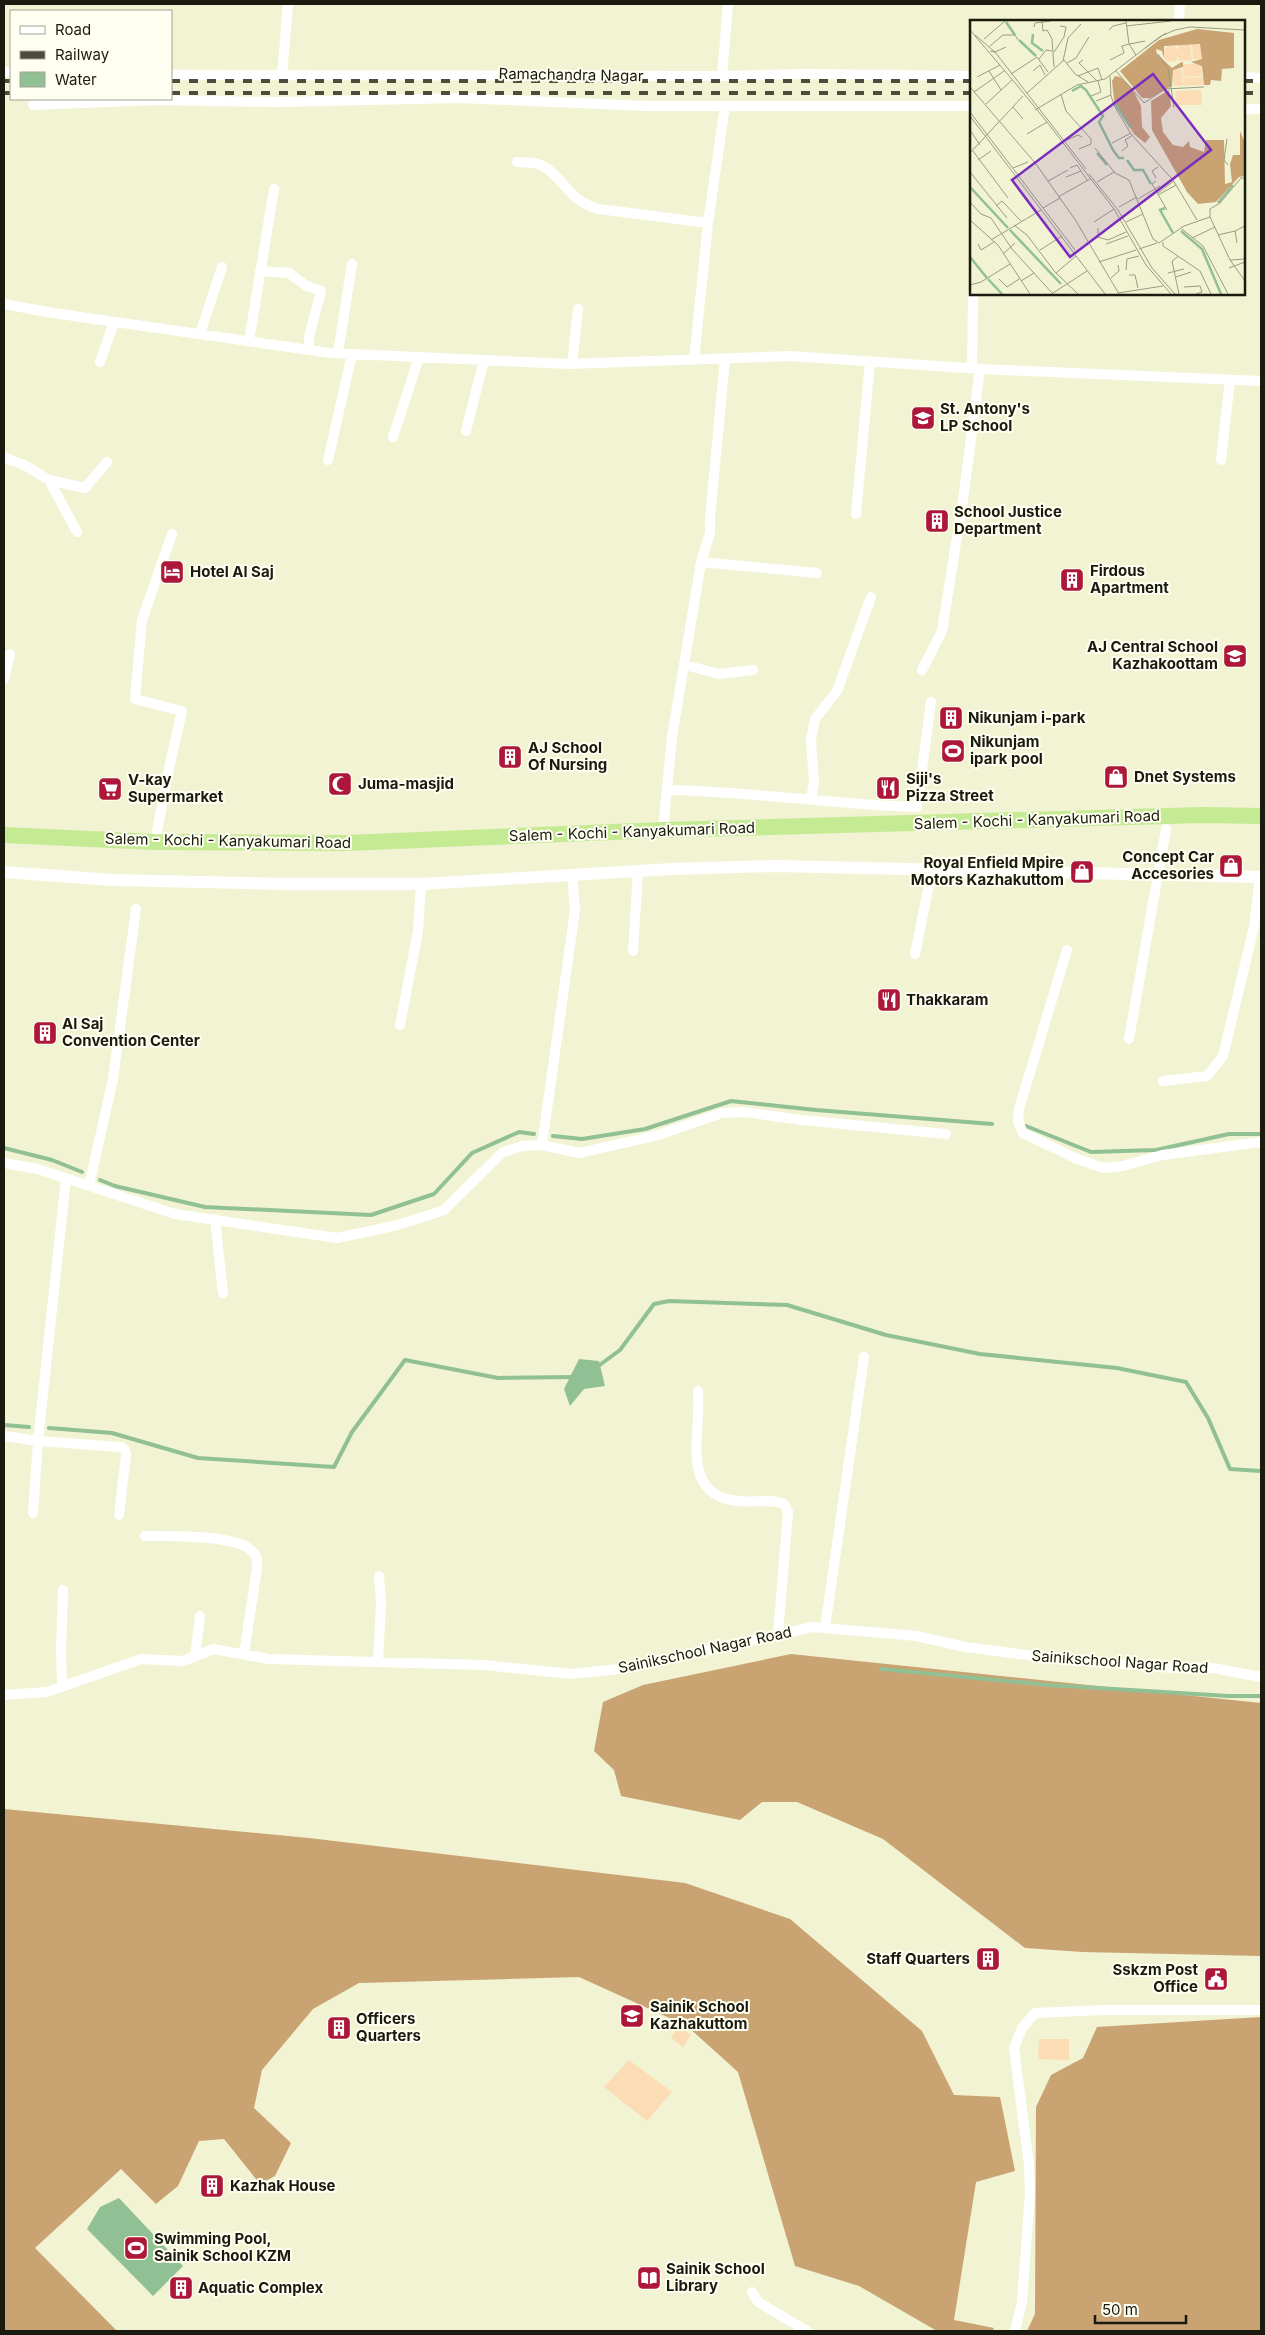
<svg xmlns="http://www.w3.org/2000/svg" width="1265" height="2335" viewBox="0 0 1265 2335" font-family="Inter,sans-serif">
	<rect width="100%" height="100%" fill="#f1f3d2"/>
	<path fill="#fcdcb4" d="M679,2026L691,2035L683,2047L671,2038Z
		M1039,2039H1069V2060L1038,2059Z
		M629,2060L672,2092L647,2121L604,2087Z"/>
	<path fill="#c9a372" d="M791,1654L1261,1703V1956L1082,1952L1025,1948L883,1839L797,1802H762L740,1820L621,1796L614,1770L594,1751L603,1702L643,1685Z
		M4,1809L309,1838L685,1883L790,1919L922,2031L954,2095L1000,2097L1015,2171L976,2182L954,2320L994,2328L992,2331H937L859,2286L795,2266L738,2072L687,2026L579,1977L359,1983L313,2009L262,2070L254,2108L291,2143L275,2176L260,2184L224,2139L199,2141L178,2186L156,2204L121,2169L35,2248L117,2331H4Z
		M1261,2017V2331H1027L1035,2314L1036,2107L1051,2075L1083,2058L1097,2027Z"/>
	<path fill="#91c095" d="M579,1359L599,1361L605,1386L584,1389L570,1406L564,1389Z
		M119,2198L183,2266L153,2296L87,2229L100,2207Z"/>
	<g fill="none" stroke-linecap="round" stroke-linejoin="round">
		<path stroke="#91c095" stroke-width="4" d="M1026,1126L1091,1152L1156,1150L1229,1134H1261
			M553,1136L582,1139L645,1129L731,1101L816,1110L992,1124
			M4,1148L52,1160L82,1172
			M100,1180L115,1186L205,1207L371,1215L434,1194L472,1153L519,1132L534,1134
			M597,1367L620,1350L654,1304L669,1301L787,1305L886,1335L980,1354L1117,1368L1186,1382L1208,1418L1230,1469L1261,1471
			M4,1425L29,1427
			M49,1428L112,1433L198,1458L334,1467L352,1432L405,1360L498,1378L574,1377
			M881,1669L1049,1685L1228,1696H1261"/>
		<path stroke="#fff" stroke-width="10" d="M1179,21L1180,4
			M4,72H11
			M171,75L722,76L805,74L971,76
			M282,76L288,4
			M722,76L728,4
			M1244,77L1261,78
			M33,105L156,100L278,102L460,98L646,106H725
			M1244,109H1261
			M517,162C525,163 534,162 541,165C566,178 567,201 599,209L708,223
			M260,271L289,273L305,285L321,291L309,337V350
			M4,304L53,313L330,353L569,364L791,356L980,369L1261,381
			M200,334L222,267
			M249,341L274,189
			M338,353L352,264
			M694,360L708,223L725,106H971
			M100,362L114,322
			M572,364L578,309
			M972,368L973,294
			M466,431L484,360
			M393,437L419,357
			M4,457L26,466L49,480L77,532
			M328,460L352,354
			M1221,460L1230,380
			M49,480L85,488L107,462
			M856,514L870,362
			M701,562L817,573
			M685,665L719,674L753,670
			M922,670L942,631L964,493L980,369
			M4,679L10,654
			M667,790C751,791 833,805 917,807L931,702
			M811,799L814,782L811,740L815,719L837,691L871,597
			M663,830L672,737L701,562L710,533V518L725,359
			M155,842L169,768L182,711L135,699L142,620L172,534
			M1067,950L1019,1109L1018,1121L1023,1133L1075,1158L1103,1168L1123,1166L1162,1155L1261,1142
			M633,951L638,872
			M915,954L932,870
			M400,1025L418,931L421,884
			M1129,1039L1166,829
			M1163,1081L1207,1076L1223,1056L1254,927L1260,877
			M542,1145L575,910L572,876
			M4,1163L38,1169L175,1214L337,1238L398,1225L444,1210L503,1152L522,1146L542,1145L579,1153L658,1135L722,1113L744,1112L802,1120L946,1134
			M89,1186L113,1079L136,909
			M215,1219L223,1293
			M698,1391C702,1433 678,1495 738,1501C753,1503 769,1498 784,1504L788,1512L778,1633
			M4,1436L38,1441L121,1447L125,1450L126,1455L119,1515
			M33,1513L38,1441L66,1178
			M145,1536C167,1536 240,1534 254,1553C258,1557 257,1562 257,1568L244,1654
			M825,1628L864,1357
			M195,1656L200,1616
			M378,1662L381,1604L379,1576
			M62,1686L61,1649L63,1590
			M4,1695L47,1692L141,1659L183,1661L213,1649L269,1659L484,1665L571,1674L628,1668L812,1627L916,1636L965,1647L1058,1659L1173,1668H1213L1261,1677
			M752,2292L758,2302L807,2331
			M1015,2331L1022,2302L1030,2193L1029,2165L1014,2048L1022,2028L1035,2013L1105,2010H1261"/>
		<path stroke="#fff" stroke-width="12" d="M4,872L113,880L283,884H421L672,869L775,866L1261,877"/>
		<path stroke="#c4ea93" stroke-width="16" d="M4,835L155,842L346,843L663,830L1202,815L1261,816"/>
		<path stroke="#4b4c3c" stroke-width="4" stroke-dasharray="9 9" stroke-linecap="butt" d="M4,81H11
			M171,81H971
			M1244,81H1261
			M4,93H11
			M171,93H971
			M1244,93H1261"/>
	</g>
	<defs>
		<symbol id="school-square" viewBox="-11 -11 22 22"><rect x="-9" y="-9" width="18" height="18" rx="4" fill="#ad1739" stroke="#fefff1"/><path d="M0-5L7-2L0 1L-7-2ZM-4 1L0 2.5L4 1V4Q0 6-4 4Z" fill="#fff"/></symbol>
		<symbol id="building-square" viewBox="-11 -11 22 22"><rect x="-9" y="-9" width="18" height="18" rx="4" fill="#ad1739" stroke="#fefff1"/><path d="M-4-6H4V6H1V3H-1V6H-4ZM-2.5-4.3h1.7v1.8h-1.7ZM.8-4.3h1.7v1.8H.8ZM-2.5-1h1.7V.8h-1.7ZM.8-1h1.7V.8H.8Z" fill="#fff"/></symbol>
		<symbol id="hotel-square" viewBox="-11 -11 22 22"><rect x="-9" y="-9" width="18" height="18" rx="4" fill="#ad1739" stroke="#fefff1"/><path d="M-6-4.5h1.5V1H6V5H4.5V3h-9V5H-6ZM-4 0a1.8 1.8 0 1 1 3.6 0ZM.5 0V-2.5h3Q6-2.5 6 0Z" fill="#fff"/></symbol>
		<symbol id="stadium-square" viewBox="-11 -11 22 22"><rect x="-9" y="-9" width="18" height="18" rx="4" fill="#ad1739" stroke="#fefff1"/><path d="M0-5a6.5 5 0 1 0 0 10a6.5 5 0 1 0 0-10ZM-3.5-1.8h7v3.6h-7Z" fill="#fff"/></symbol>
		<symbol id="shop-square" viewBox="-11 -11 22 22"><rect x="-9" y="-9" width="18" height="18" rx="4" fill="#ad1739" stroke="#fefff1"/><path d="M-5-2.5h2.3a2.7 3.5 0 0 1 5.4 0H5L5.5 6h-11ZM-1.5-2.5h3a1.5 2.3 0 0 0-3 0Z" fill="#fff"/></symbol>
		<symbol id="mosque-square" viewBox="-11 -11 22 22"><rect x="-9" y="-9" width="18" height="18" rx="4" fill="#ad1739" stroke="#fefff1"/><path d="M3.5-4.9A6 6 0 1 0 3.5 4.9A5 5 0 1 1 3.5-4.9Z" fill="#fff"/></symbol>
		<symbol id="restaurant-square" viewBox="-11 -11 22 22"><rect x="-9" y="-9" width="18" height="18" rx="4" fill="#ad1739" stroke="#fefff1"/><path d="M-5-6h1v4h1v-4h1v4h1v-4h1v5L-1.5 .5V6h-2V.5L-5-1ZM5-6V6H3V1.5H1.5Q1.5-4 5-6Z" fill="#fff"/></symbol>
		<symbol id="supermarket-square" viewBox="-11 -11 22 22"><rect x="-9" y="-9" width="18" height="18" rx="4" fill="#ad1739" stroke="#fefff1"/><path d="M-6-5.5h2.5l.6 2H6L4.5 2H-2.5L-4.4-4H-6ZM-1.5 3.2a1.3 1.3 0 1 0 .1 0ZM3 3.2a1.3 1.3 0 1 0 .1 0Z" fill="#fff"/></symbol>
		<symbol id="civic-square" viewBox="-11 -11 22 22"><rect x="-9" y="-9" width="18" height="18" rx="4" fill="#ad1739" stroke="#fefff1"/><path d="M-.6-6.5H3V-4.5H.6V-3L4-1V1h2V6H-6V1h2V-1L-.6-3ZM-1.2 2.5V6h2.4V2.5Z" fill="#fff"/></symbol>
		<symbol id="library-square" viewBox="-11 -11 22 22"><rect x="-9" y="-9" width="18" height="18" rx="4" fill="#ad1739" stroke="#fefff1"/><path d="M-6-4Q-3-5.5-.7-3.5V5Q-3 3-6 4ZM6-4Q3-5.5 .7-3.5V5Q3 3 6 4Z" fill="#fff"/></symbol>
	</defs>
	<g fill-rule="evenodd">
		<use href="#school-square" x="909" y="404" width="28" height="28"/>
		<use href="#building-square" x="923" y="507" width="28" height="28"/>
		<use href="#hotel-square" x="158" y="558" width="28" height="28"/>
		<use href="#building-square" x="1058" y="566" width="28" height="28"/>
		<use href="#school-square" x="1221" y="642" width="28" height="28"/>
		<use href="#building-square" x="937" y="704" width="28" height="28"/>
		<use href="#stadium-square" x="939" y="737" width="28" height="28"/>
		<use href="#building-square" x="496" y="743" width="28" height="28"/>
		<use href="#shop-square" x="1102" y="763" width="28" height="28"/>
		<use href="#mosque-square" x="326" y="770" width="28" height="28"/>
		<use href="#restaurant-square" x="874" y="774" width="28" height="28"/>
		<use href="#supermarket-square" x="96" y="775" width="28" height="28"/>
		<use href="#shop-square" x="1217" y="852" width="28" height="28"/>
		<use href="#shop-square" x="1068" y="858" width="28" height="28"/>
		<use href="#restaurant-square" x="875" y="986" width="28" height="28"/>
		<use href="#building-square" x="31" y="1019" width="28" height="28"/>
		<use href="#building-square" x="974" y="1945" width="28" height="28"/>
		<use href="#civic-square" x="1202" y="1965" width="28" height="28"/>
		<use href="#school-square" x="618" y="2002" width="28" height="28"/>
		<use href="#building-square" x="325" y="2014" width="28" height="28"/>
		<use href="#building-square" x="198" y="2172" width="28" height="28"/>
		<use href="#stadium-square" x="122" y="2234" width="28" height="28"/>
		<use href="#library-square" x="635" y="2264" width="28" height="28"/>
		<use href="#building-square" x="167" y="2274" width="28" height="28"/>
	</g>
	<g text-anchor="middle" stroke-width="4" stroke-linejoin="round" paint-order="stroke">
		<g font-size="15" fill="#1a1a0f" stroke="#fefff1">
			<text transform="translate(571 75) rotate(1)" y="5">Ramachandra Nagar</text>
			<text transform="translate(1037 820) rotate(-2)" y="5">Salem - Kochi - Kanyakumari Road</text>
			<text transform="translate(632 832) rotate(-2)" y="5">Salem - Kochi - Kanyakumari Road</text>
			<text transform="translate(228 841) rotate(1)" y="5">Salem - Kochi - Kanyakumari Road</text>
			<text transform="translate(705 1650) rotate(-12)" y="5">Sainikschool Nagar Road</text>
			<text transform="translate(1120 1662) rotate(4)" y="5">Sainikschool Nagar Road</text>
		</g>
		<g font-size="15" font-weight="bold" fill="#1a1a0f" stroke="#fefff1" text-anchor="start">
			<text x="940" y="414">St. Antony's<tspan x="940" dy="17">LP School</tspan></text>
			<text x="954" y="517">School Justice<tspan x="954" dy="17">Department</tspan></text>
			<text x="1090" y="576">Firdous<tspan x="1090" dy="17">Apartment</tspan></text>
			<text x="190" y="577">Hotel Al Saj</text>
			<text x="1218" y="652" text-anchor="end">AJ Central School<tspan x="1218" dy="17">Kazhakoottam</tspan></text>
			<text x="968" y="723">Nikunjam i-park</text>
			<text x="970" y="747">Nikunjam<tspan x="970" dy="17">ipark pool</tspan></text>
			<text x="528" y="753">AJ School<tspan x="528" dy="17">Of Nursing</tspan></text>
			<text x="1134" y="782">Dnet Systems</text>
			<text x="906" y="784">Siji's<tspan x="906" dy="17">Pizza Street</tspan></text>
			<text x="128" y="785">V-kay<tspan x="128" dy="17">Supermarket</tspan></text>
			<text x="358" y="789">Juma-masjid</text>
			<text x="1214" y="862" text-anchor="end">Concept Car<tspan x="1214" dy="17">Accesories</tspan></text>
			<text x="1064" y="868" text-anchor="end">Royal Enfield Mpire<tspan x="1064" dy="17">Motors Kazhakuttom</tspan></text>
			<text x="906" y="1005">Thakkaram</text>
			<text x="62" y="1029">Al Saj<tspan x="62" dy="17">Convention Center</tspan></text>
			<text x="970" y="1964" text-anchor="end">Staff Quarters</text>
			<text x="1198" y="1975" text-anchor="end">Sskzm Post<tspan x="1198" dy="17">Office</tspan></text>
			<text x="650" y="2012">Sainik School<tspan x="650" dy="17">Kazhakuttom</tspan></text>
			<text x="356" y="2024">Officers<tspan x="356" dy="17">Quarters</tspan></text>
			<text x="230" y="2191">Kazhak House</text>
			<text x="154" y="2244">Swimming Pool,<tspan x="154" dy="17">Sainik School KZM</tspan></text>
			<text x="666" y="2274">Sainik School<tspan x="666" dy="17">Library</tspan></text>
			<text x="198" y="2293">Aquatic Complex</text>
		</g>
	</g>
	<g transform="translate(970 20)">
		<rect width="275" height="275" fill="#f1f3d2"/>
		<path d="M220,24L222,40L209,41L208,25ZM222,24L230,25L232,39H223ZM193 34a8 8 0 1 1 16 0a8 8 0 1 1-16 0ZM213,44H231L232,56L213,57ZM203,49H212L213,65L214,58L233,57V65L203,66ZM231,70L232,85H206L205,71Z" fill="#fcdcb4"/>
		<path d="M227,9L264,13V48L252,49L251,61L241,60L240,65H234L232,46L221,42L232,39L230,24L194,26V38L192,31L186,29L187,34L202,48L210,43L213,42V47L203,50L202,66L180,78H172L150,51L189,20ZM145,56L150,57L162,68L171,86L172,107L180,117L175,123L164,114L144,80L142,61ZM199,70L201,86L191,98L193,112L203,125L213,127L219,121L220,127L234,132L236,120H254L255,164L262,162L260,144L263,135H270V111L275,123V156L269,157L246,182L228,184L217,172L182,110L181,81Z" fill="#c9a372"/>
		<path fill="none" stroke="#91c095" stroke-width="2.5" d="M36,2L45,15M63,14L62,23L73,31M49,20L66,36M102,71L111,66L116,70L133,96L129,102L143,130L149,138H154M144,82L161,108M127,133L137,145M157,140L164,150H173L181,164M0,167L38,208M248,183L263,165M195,188L190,190L203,213M40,210L91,264M211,211L232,229L251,274M0,237L17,258M18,259L32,274"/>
		<path fill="none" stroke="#9b9c84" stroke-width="1" d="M72,1L73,11L77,10L82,19L84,47M156,1L159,24L166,35M156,6L201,1M64,7L65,3L81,1M0,10L46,64M139,10L143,6L156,3M196,13L175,28L191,16L205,10L220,7L275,10M5,15L25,32L36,27M14,19L35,1M160,24L175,21M20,26L33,15H45L48,20M20,31L25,32L116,149M84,32L94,17L96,7L90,6M188,34L198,49L204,87M69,39L76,30L82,31M113,40L109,43L127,61M140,40L154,33L152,26L159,24M93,41L98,18L111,4M97,43L106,38L119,17M19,51L31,70M63,51L70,45L75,55M146,51L174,83L195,69L234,67M41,54L67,37L78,52M108,56L128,48L132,60M140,56L141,76L145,87L161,114L203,160L227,200M7,57L30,45M46,64L77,102L57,114M0,67L66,144L106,201L149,274M4,72L34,51M57,73L94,40L105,54L118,62M91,74L96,91L121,119V124L109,129M121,76L131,72L128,61M126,81L141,75M16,84L42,60M43,87L53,99M65,90L107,65L135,59L175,28M0,92L73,188L90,178M0,96L135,274M77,102L144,189L176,245L201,274M0,110L10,125M257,119L254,140L258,145M95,121L108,115L112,117M142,123L161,113M125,128L145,153L159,160L183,219L189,223L214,206L240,197V189L250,183L271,158H275M3,131L38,178M152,131L158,126L155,120L163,115M0,133L53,76M8,140L21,131M43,148L58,142M100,148L107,145L117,160M0,152L37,198M119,154L148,190L182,248L205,274M96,157L111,151M186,158L182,151L188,147M78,161L98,150M186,161L182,164L197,190M127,162L144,152M188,173L204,161M188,175L206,165M88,177L120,159M168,179L190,166M0,182L11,194L21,198L42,229L83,274M26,186L32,181L51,201M149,187L167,177M73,188L105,230M240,197L260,240L275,261M0,200L28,225L60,274M124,202L144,189M156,202L173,194M44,205L57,215L85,252L108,274M128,208V217L138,220L156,212M212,209L233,226L258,274M248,215L265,211M222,218L245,207M21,220L71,190M193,222V226L230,251L241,274M267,223L265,211L275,206M8,224L11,230L24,222M136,224L158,216M169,229L187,223M70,230L92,216M33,234L45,223M209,236L202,241L209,274M260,240L275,239M129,242L166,230M259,248L275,242M156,250L157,239L169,236M86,253L106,236M198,253L214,249M159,255H165L168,268M206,257L221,252M141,258L149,251L148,245M29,259L37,267L49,259M51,261L64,253M0,265L11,262L40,244M214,267L230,266L232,272L226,274M83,273L117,251M148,273L193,266"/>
		<path fill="#7b2cbf" fill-opacity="0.15" stroke="#7b2cbf" stroke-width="2.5" d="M183,54L241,130L100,237L42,160Z"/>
		<rect width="275" height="275" fill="none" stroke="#1a1a0f" stroke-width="2.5"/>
	</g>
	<rect width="1265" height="2335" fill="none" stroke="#1a1a0f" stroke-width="10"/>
	<rect x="10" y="10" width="162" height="90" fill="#fefff1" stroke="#a3a397"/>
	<rect x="20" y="26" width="25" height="8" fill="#ffffff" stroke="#a3a397"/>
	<text x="55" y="35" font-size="15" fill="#1a1a0f">Road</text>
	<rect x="20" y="51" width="25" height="8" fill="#4b4c3c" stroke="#a3a397"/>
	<text x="55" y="60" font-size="15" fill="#1a1a0f">Railway</text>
	<rect x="20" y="72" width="25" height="15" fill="#91c095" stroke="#a3a397"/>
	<text x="55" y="85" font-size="15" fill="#1a1a0f">Water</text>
	<path d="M1095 2315v8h91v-8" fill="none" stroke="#1a1a0f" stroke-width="2.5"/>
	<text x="1102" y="2315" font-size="15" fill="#1a1a0f" stroke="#fefff1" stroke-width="4" paint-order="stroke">50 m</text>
</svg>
